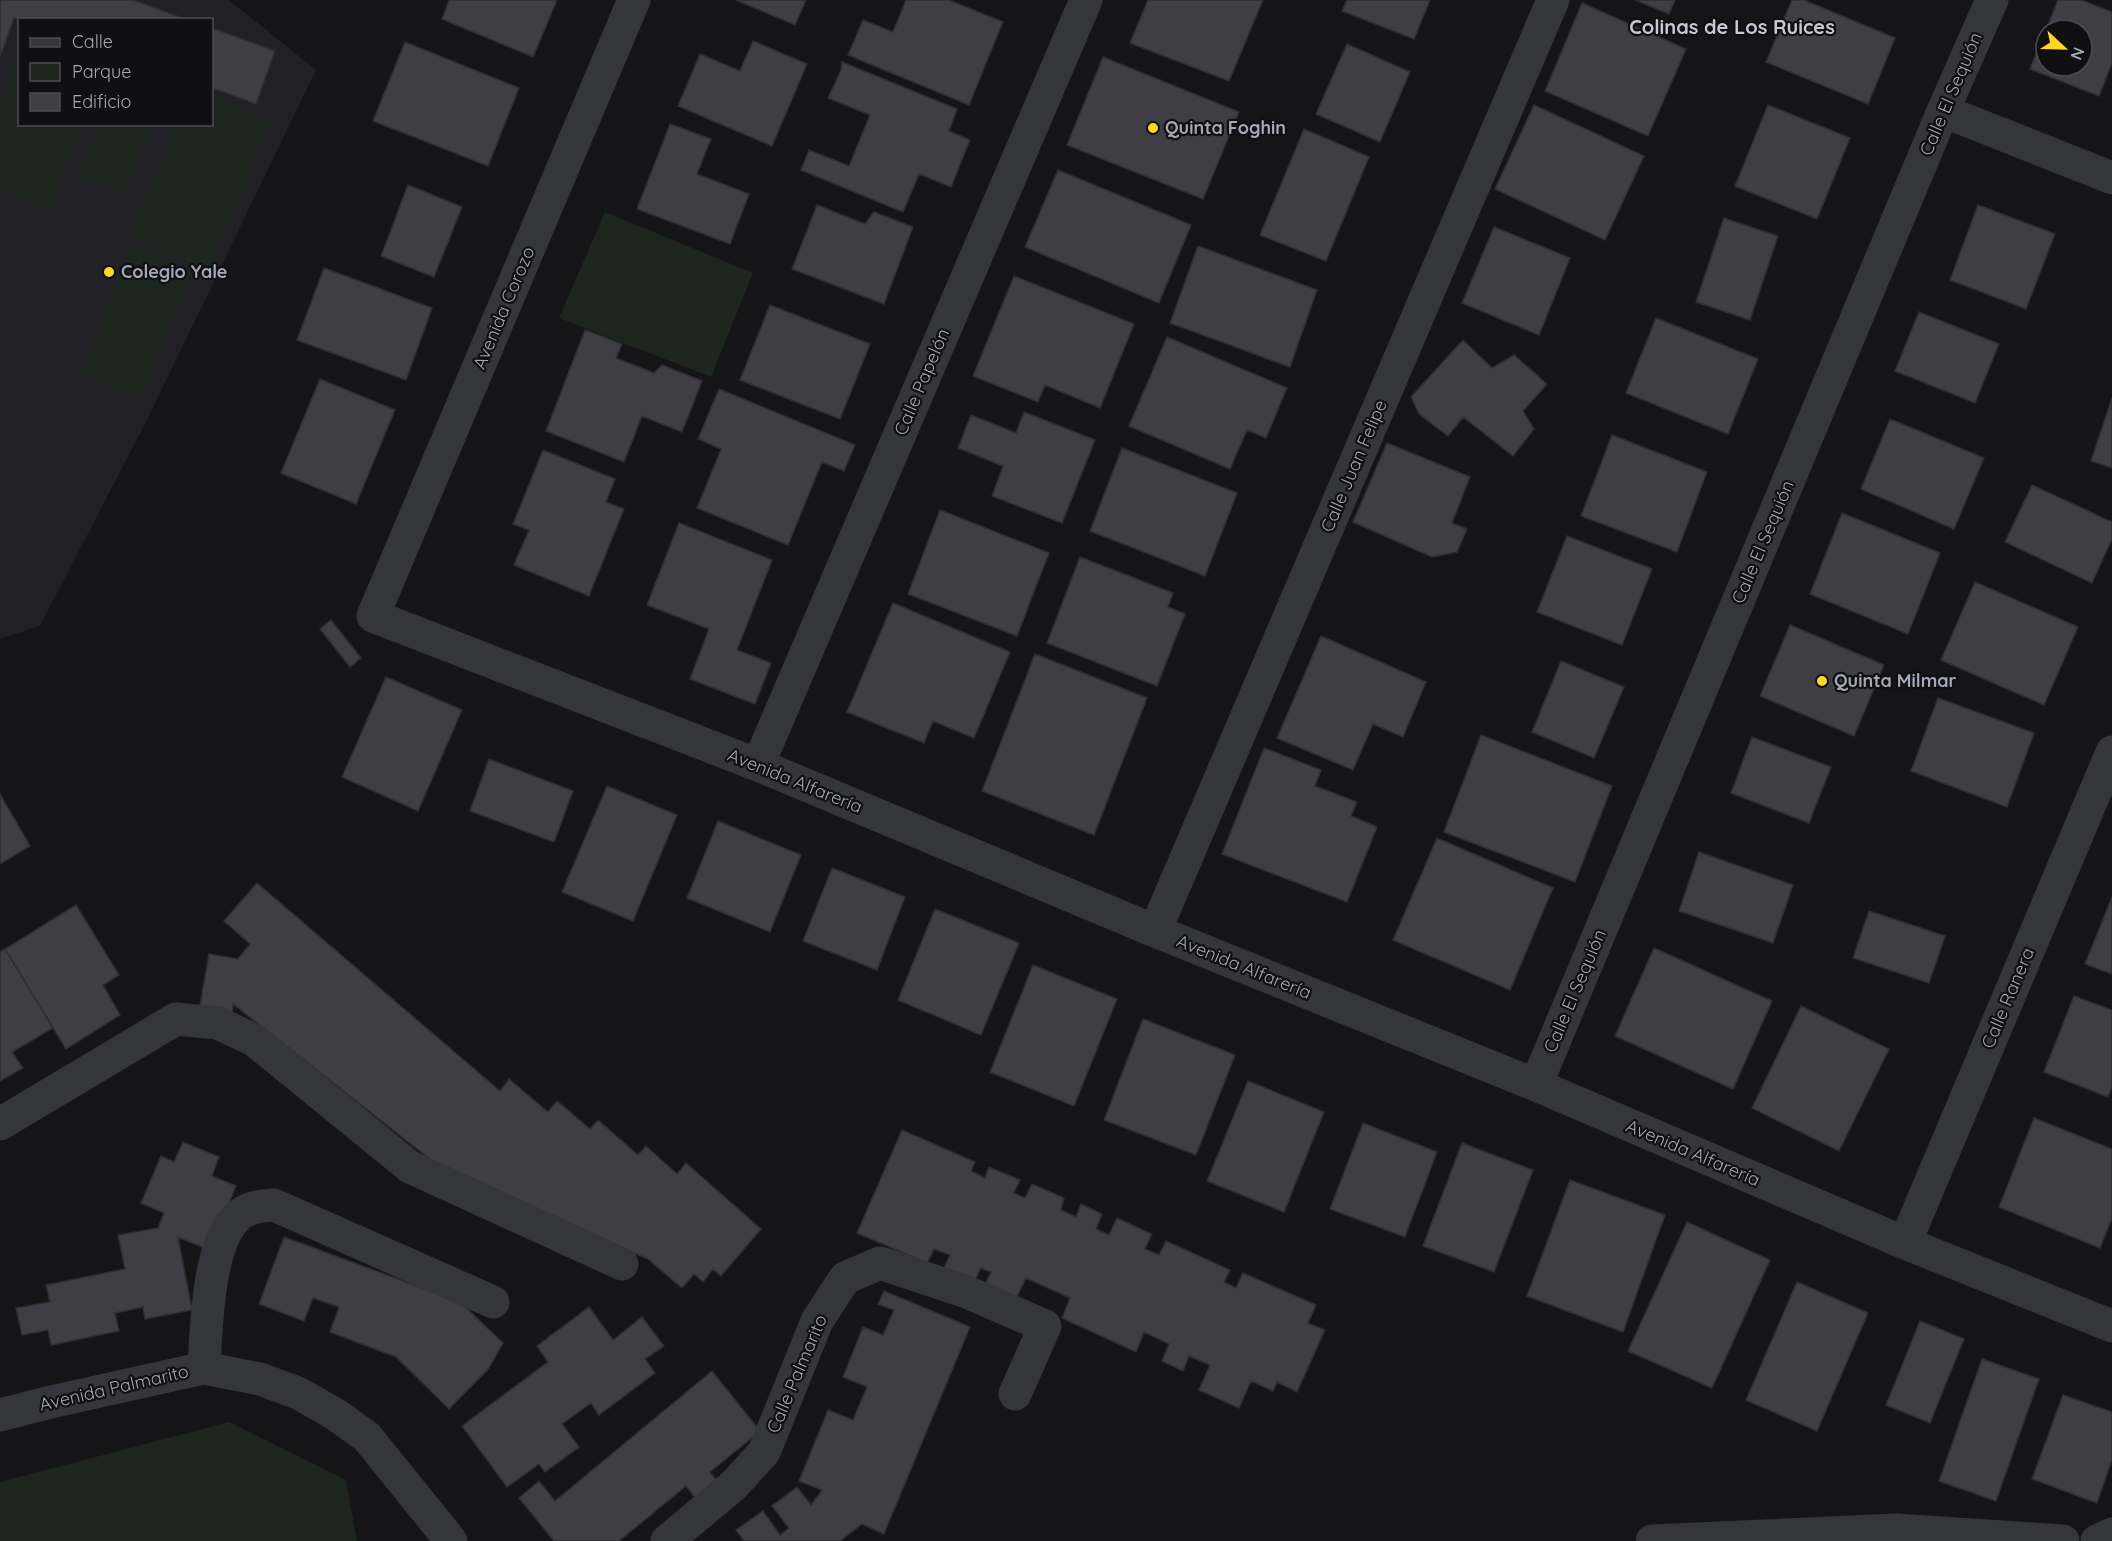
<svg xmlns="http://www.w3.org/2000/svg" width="2112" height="1541" viewBox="0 0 2112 1541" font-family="Quicksand,sans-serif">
	<rect width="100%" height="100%" fill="#151416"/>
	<path fill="#212024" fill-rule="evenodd" d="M0,0H229L316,70L147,420L40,626L0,639ZM20,20H212V124H20Z"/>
	<path fill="#1c251e" d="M19,53L20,124L83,125L49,210L0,191V102Z
		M212,96L271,121L209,271L130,237L176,125L212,124Z
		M100,125H152L123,195L78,176Z
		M605,212L753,273L711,377L559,318Z
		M133,246L193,271L140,399L81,374Z
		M229,1422L346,1480L357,1541H0V1482Z"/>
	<path fill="#3e3e44" stroke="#2f2e33" stroke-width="1.5" fill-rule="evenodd" d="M0,0H133L188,20H20L14,18L0,57Z
		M449,0H557L533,57L442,19Z
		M736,0H806L795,25Z
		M906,0H949L1003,22L969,105L848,55L863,20L893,32Z
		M1148,0H1263L1229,81L1130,43Z
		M1347,0H1430L1414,39L1342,11Z
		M1635,0H1675L1669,14Z
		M1792,0H1804L1895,38L1868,104L1766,62Z
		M2058,0H2081L2112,12V63L2099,96L2030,69ZM2046,30H2082V66H2046Z
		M1582,3L1686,49L1648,136L1545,91Z
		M212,28L275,51L256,104L212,88Z
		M753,41L807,64L772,146L678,106L700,54L740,71Z
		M405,42L519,88L488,166L373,121Z
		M1347,44L1410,72L1380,142L1316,114Z
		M1103,57L1239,112L1203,199L1067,145Z
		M842,62L957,109L949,131L970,140L951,187L919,174L903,212L801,170L809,150L849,166L870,115L828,98L841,70Z
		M1534,105L1644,156L1605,240L1495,189Z
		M1768,105L1850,138L1817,219L1735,186Z
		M670,124L711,139L697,174L749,194L730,244L637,209Z
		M1304,129L1369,157L1326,261L1260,235Z
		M1058,170L1191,225L1159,303L1025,247Z
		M408,185L462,207L434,277L381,256Z
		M817,205L865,224L874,212L913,227L884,304L792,269Z
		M1978,205L2055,234L2026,309L1950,280Z
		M1724,218L1778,236L1750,320L1696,302Z
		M1494,227L1570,258L1539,335L1462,303Z
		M1198,246L1317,290L1290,367L1170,323Z
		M324,268L432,308L406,380L297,340Z
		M1014,276L1134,324L1100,408L1045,385L1038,402L973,376Z
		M770,305L870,344L840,419L740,380Z
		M1919,312L1999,344L1975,403L1895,371Z
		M1656,318L1758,359L1728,434L1626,393Z
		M585,330L622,344L616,358L654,373L662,365L702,381L682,432L642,416L624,462L546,431Z
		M1167,337L1287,388L1266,438L1247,430L1230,469L1129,426Z
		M1463,340L1492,368L1514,355L1547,384L1523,411L1534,429L1513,456L1463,417L1448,436L1419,414L1411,397Z
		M320,379L395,410L356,504L281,473Z
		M719,389L855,445L844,471L822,462L788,545L697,508L721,449L698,439Z
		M2112,398V468L2091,461Z
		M1024,412L1095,440L1062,523L992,496L1003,466L958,448L971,415L1016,433Z
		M1890,419L1984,458L1954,529L1861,489Z
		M1612,435L1707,472L1677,552L1581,516Z
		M1387,443L1470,477L1452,523L1467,529L1457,552L1432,557L1353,522Z
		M1122,448L1237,493L1205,576L1090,531Z
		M543,450L615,479L606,502L624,509L589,596L514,565L529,530L513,524Z
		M2032,485L2112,522V539L2092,583L2005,542Z
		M940,510L1049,553L1017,636L908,594Z
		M1842,513L1940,553L1908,634L1810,594Z
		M679,523L772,560L737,650L771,663L755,704L690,679L709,629L647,605Z
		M1567,536L1652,569L1622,645L1537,612Z
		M1080,557L1173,593L1168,607L1185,614L1157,686L1047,643Z
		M1975,582L2078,627L2044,705L1941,660Z
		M893,603L1010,652L974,738L933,721L924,743L847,712Z
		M331,620L361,658L350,667L320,629Z
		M1790,625L1884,665L1854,736L1760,696Z
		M1321,636L1426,682L1403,737L1373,724L1353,770L1277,738Z
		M1035,654L1147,698L1094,835L982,791Z
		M1561,661L1624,687L1594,758L1532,732Z
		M386,677L462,710L418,811L342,777Z
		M1938,698L2034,733L2007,807L1911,771Z
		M1481,735L1612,786L1575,882L1444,832Z
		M1752,737L1831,767L1809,823L1731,793Z
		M1264,748L1321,770L1315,786L1357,802L1351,816L1377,827L1347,902L1222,854Z
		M489,759L573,791L554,842L470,811Z
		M607,786L677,815L633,921L562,892Z
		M0,794L30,846L0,864Z
		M718,821L801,855L770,932L687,898Z
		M1437,838L1553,888L1510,990L1393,940Z
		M1699,852L1793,885L1773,943L1679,911Z
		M832,868L905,897L877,970L803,941Z
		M257,883L500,1091L509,1079L548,1112L557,1101L590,1129L598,1120L638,1155L646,1146L677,1174L686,1163L761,1229L721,1276L713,1269L703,1282L694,1274L682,1288L648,1259L444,1170L233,1004L232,1017L199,1011L209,954L238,959L250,944L224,921Z
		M2112,897V974L2085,964Z
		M76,905L119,975L103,985L120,1015L66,1049L5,949Z
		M935,909L1019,943L981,1035L898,1000Z
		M1869,911L1945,936L1929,983L1853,958Z
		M1654,948L1772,1001L1733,1089L1615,1036Z
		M5,949L53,1028L12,1052L23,1068L0,1081V952Z
		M1033,965L1117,999L1074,1106L990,1072Z
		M2074,996L2112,1010V1086L2108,1097L2044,1072Z
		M1801,1006L1889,1049L1839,1151L1752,1108Z
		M1143,1019L1235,1055L1196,1155L1104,1120Z
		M1248,1081L1324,1112L1284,1212L1207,1181Z
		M2034,1118L2112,1149V1218L2100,1248L1999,1207Z
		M1363,1123L1437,1152L1405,1237L1330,1209Z
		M902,1130L975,1162L971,1171L985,1178L989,1167L1020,1180L1014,1193L1025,1198L1032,1184L1064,1198L1061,1210L1076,1217L1081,1204L1102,1214L1096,1229L1109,1235L1117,1218L1152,1234L1145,1249L1159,1255L1166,1241L1230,1270L1224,1282L1236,1288L1243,1273L1316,1305L1308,1323L1325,1330L1297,1392L1277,1382L1273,1391L1251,1381L1239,1408L1199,1390L1210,1365L1189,1356L1183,1371L1162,1361L1169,1344L1144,1332L1136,1352L1062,1318L1070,1298L1026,1278L1016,1299L985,1285L991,1272L981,1268L974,1282L944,1268L950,1255L934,1249L927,1263L857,1233Z
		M183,1142L219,1157L212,1176L236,1186L209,1250L178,1237L192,1310L145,1319L143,1307L115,1313L119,1331L51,1345L48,1330L22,1335L16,1308L50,1302L46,1285L125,1269L118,1235L158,1228L164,1213L141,1203L161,1156L174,1162Z
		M1462,1143L1533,1170L1494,1272L1423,1246Z
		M1570,1180L1665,1215L1623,1332L1527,1296Z
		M1687,1222L1770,1260L1712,1388L1628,1351Z
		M284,1237L460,1302L503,1343L489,1368L449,1409L396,1357L330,1332L339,1307L313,1298L304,1321L259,1304Z
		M1797,1282L1868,1313L1817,1431L1746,1400Z
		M884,1291L970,1327L884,1534L862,1524L840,1541H744L736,1530L763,1511L780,1535L789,1528L772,1506L797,1487L811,1505L822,1490L799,1481L828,1410L853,1420L867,1387L843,1377L863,1327L883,1335L894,1310L878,1304Z
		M589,1307L613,1340L642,1317L664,1346L645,1359L655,1373L599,1415L591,1403L562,1424L579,1447L545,1472L539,1464L507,1487L462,1426L548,1362L537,1346Z
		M1920,1321L1964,1339L1930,1423L1886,1405Z
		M1982,1359L2039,1379L1996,1501L1939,1481Z
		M712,1371L760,1431L710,1472L720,1485L699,1502L686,1486L619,1541H554L519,1498L539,1481L555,1501Z
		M2063,1395L2112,1412V1459L2097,1503L2032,1479Z"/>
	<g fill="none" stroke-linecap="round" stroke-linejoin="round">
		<path stroke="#35353c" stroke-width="33" d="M634,0L373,616L758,765L1155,931L1536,1085L1905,1243L2112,1326
			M1943,111L2112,178
			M758,765L1086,0
			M1155,931L1553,0
			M1536,1085L1943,111L1992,0
			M0,1124L176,1019L218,1023L254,1040L410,1167L622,1264
			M1905,1243L2112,752
			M204,1368C206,1330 208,1245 236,1218C247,1207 259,1206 274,1205L493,1302
			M0,1415L51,1402L204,1368L260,1379L298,1393L335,1414L367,1437L451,1541
			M667,1541L734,1485L764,1452L817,1321L845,1278L880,1263L967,1292L1045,1326L1015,1394
			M1652,1541L1896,1530L2063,1541
			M2097,1541L2112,1534"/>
	</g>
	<g fill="#fed625" stroke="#100f11" stroke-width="2">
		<circle cx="1153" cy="128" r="6"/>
		<circle cx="109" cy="272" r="6"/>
		<circle cx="1822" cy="681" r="6"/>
	</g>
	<g text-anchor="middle" stroke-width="4.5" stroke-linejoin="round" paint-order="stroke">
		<g font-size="18" fill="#a5a8b8" stroke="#100f11">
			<text transform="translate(1951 94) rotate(-67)" y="6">Calle El Sequión</text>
			<text transform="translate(504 308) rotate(-67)" y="6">Avenida Corozo</text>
			<text transform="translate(922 382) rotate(-67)" y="6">Calle Papelón</text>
			<text transform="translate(1354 466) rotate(-67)" y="6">Calle Juan Felipe</text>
			<text transform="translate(1763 542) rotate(-67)" y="6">Calle El Sequión</text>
			<text transform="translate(795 781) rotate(22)" y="6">Avenida Alfarería</text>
			<text transform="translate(1244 967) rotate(22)" y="6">Avenida Alfarería</text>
			<text transform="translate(1575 991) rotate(-67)" y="6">Calle El Sequión</text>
			<text transform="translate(2008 998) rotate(-67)" y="6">Calle Ranera</text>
			<text transform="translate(1693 1153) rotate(23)" y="6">Avenida Alfarería</text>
			<text transform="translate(797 1374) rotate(-67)" y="6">Calle Palmarito</text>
			<text transform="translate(114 1388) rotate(-13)" y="6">Avenida Palmarito</text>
		</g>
		<g font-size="18" font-weight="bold" fill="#a5a8b8" stroke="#100f11" text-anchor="start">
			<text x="1165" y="134">Quinta Foghin</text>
			<text x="121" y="278">Colegio Yale</text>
			<text x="1834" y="687">Quinta Milmar</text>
		</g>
		<g font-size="20" font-weight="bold" fill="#c7c8d3" stroke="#100f11">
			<text x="1732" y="34">Colinas de Los Ruices</text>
		</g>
	</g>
	<rect x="18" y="18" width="195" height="108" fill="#100f11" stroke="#4c4c54" stroke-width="1.5"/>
	<rect x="30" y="38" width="30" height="9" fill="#35353c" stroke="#4c4c54" stroke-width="1.5"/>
	<text x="72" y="48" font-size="18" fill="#a5a8b8">Calle</text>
	<rect x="30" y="63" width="30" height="18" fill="#1c251e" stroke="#4c4c54" stroke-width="1.5"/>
	<text x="72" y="78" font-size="18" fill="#a5a8b8">Parque</text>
	<rect x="30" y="93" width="30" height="18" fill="#3e3e44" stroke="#4c4c54" stroke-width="1.5"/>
	<text x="72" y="108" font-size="18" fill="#a5a8b8">Edificio</text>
	<g transform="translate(2064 48) rotate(112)"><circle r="28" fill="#100f11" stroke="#4c4c54" stroke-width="1.5"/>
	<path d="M0-4.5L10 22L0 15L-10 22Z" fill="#fed625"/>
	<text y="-9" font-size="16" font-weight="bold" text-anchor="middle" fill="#a5a8b8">N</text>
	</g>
</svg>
